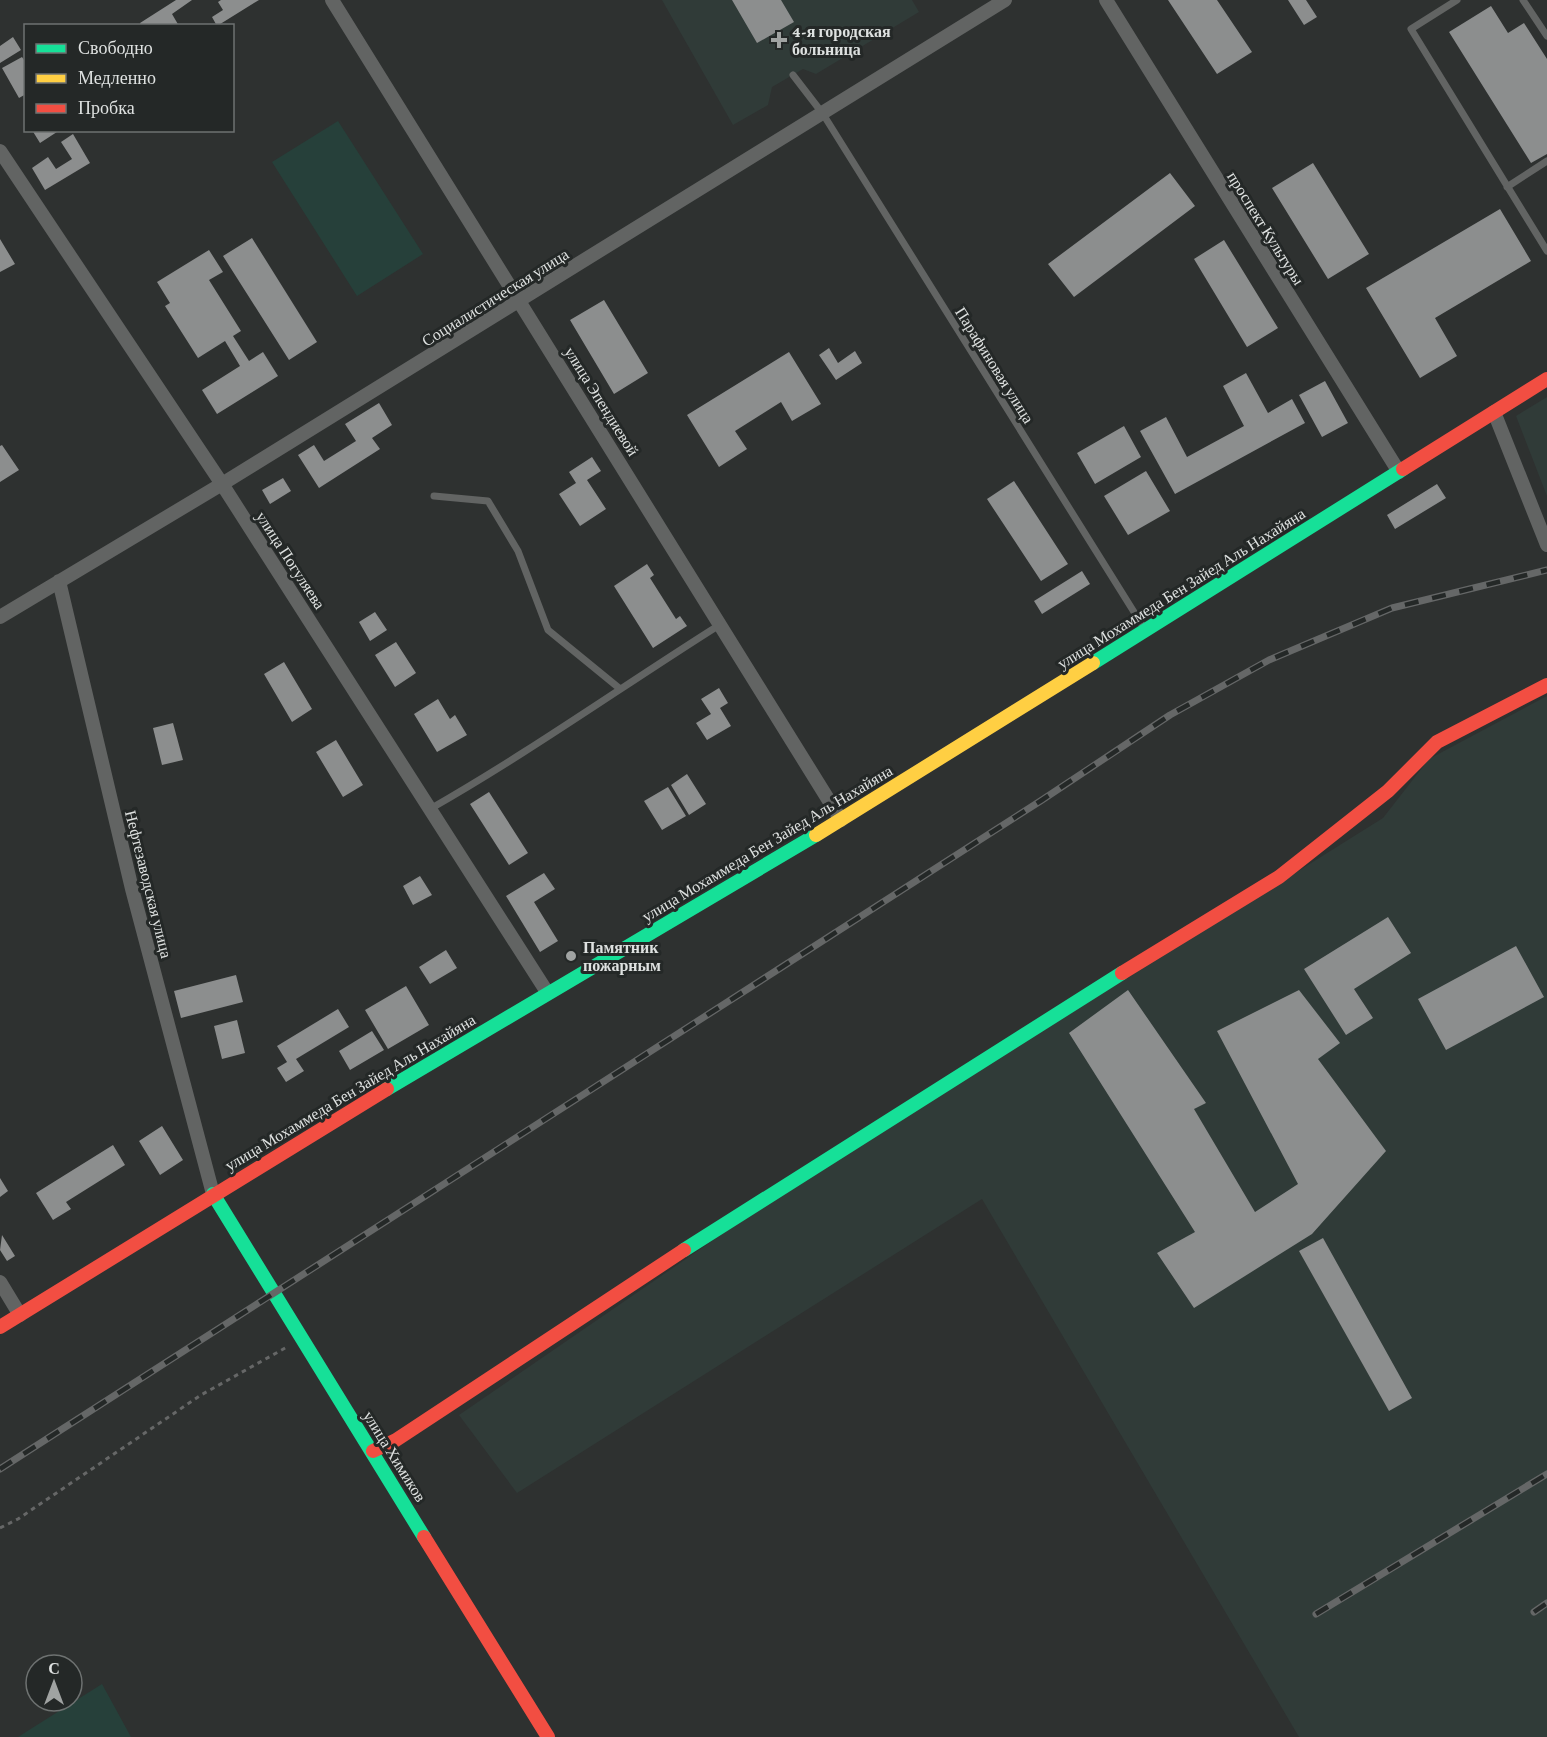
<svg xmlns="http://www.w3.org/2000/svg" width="1547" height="1737" viewBox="0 0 1547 1737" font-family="'Crimson Pro',serif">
	<rect width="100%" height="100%" fill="#2e3130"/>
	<path fill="#303b38" d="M662,0H912L919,12L816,74L803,69L772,87L768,105L733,125Z
		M1547,397V496L1516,416Z
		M1547,696V1737H1299L982,1199L517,1493L459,1415L888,1120L1134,974L1383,818L1429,759Z"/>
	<path fill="#26403a" d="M338,121L423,254L357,296L272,162Z
		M102,1684L131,1737H18Z"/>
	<path fill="#8c8e8e" d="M176,0H192L172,14L179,26H141L140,23Z
		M221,0H259L217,26L212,17L223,10L218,2Z
		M732,0H781L794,22L757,43Z
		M1168,0H1217L1252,52L1217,74Z
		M1288,0H1306L1317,17L1304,25Z
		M1491,6L1508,33L1524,23L1547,59V154L1531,163L1449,32Z
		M13,37L21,50L0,63V46Z
		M22,57L26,63V94L19,98L2,68Z
		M32,130H60L40,143Z
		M73,134L90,163L45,190L32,168L48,157L56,169L72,159L61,142Z
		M1313,163L1369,254L1328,279L1272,188Z
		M1170,173L1195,206L1074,297L1048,264Z
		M1500,209L1531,261L1435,318L1457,356L1420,378L1366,288Z
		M252,238L317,342L289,360L223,256Z
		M0,239L15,264L0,272Z
		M1224,240L1278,328L1247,347L1194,259Z
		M209,250L223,272L209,280L241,331L233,336L249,361L263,352L278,376L217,414L202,390L240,366L225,341L198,358L165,306L170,303L157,282Z
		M604,300L648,373L614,394L570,320Z
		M829,348L838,363L855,351L862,363L836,380L819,355Z
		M789,352L821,404L792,421L781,402L735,431L747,449L719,467L687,415Z
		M1246,373L1268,413L1292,399L1305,423L1175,494L1140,431L1166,417L1187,457L1244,426L1223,386Z
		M1325,381L1348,423L1322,437L1299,395Z
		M379,403L392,425L372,438L380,449L319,488L298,455L314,445L324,461L356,441L345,424Z
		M1124,426L1141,457L1095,484L1077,453Z
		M2,445L19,470L0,482V446Z
		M592,457L601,471L587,480L606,509L580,526L559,494L576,483L569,472Z
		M1146,471L1170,511L1128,535L1104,496Z
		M283,478L291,491L270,504L262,490Z
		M1014,481L1068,564L1041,581L987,499Z
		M1437,484L1446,498L1395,529L1387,515Z
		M647,564L654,575L650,578L676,619L680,616L687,626L653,648L614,586Z
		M1082,571L1090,584L1042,614L1034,601Z
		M375,612L387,630L370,641L359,622Z
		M396,642L416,673L395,687L375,655Z
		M284,662L312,709L292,722L264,674Z
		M719,688L728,703L720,708L731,726L707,740L696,723L711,714L701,699Z
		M438,699L450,719L455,715L467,735L437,752L414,714Z
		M173,723L183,760L162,765L153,728Z
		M336,740L363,785L343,797L316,752Z
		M687,774L706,804L689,815L671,785Z
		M668,787L686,816L662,830L644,801Z
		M489,792L528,853L509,865L470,804Z
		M544,873L555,889L534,902L558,941L540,952L506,896Z
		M420,876L432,895L413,905L403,886Z
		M1388,917L1411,953L1354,989L1373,1018L1346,1035L1304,969Z
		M1516,946L1544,997L1446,1050L1418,999Z
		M446,950L457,968L430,984L419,967Z
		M236,975L243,1002L181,1018L174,991Z
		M406,986L429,1025L388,1049L365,1010Z
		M1128,990L1206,1103L1194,1109L1255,1212L1298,1184L1217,1031L1299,990L1340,1043L1318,1059L1386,1151L1312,1234L1194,1308L1157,1253L1195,1232L1069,1033Z
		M338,1009L349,1027L296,1059L304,1071L286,1082L277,1068L287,1062L277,1046Z
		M237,1020L245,1053L222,1059L214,1026Z
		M372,1031L384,1050L350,1070L339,1051Z
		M162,1126L183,1160L160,1175L139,1141Z
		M113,1145L125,1165L66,1202L71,1209L53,1220L36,1193Z
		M0,1178L8,1191L0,1197Z
		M2,1235L15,1256L7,1261L0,1250Z
		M1323,1238L1412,1398L1389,1411L1299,1251Z"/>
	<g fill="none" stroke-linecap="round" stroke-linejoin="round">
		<path stroke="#666767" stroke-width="3" stroke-dasharray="4.5 4.5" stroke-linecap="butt" d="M0,1528L18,1519L201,1395L287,1347"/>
		<path stroke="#626463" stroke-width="7" d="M1457,0L1411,29L1547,251
			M1523,0L1547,36
			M793,75L823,114L1144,628
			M1507,187L1547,161
			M434,496L488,501L518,551L548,630L619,688
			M430,809C530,752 624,685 721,624"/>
		<path stroke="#626463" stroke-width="14" d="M332,0L841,820
			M1106,0L1399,472
			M0,151L222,484L547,992
			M1494,412L1547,545
			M59,581L132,889L213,1194
			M0,617L222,484L1005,0
			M0,1282L20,1315"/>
		<path stroke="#16e098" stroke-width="14" d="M1093,663L1403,469
			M387,1089L816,835
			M213,1194L424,1537
			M684,1250L1122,973"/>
		<path stroke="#ffcf43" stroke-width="14" d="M816,835L1093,663"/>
		<path stroke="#f24e42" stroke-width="14" d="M1403,469L1547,379
			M1122,973L1279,877L1388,791L1437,742L1547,685
			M0,1327L387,1089
			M373,1451L396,1440L684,1250
			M424,1537L548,1737"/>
		<defs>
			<path id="rail" d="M0,1469L1042,800L1170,715L1269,660L1392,608L1547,570
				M1534,1612L1547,1603
				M1316,1614L1547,1474"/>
		</defs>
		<use href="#rail" stroke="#656767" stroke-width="7"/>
		<use href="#rail" stroke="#242827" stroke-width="4.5" stroke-dasharray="14" stroke-linecap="butt"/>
	</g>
	<g fill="#a0a3a2" stroke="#242827" stroke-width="2">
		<path d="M776 31h6v6h6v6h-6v6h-6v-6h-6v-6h6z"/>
		<circle cx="571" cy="956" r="6"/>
	</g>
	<g text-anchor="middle" stroke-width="6" stroke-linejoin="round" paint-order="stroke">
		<g font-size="16" font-weight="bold" fill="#dee1e0" stroke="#242827" text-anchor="start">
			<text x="792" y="37">4-я городская<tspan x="792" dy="18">больница</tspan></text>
			<text x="583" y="953">Памятник<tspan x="583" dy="18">пожарным</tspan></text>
		</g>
		<g font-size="16" fill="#dee1e0" stroke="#242827">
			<text transform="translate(1266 228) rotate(58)" y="6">проспект Культуры</text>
			<text transform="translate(495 297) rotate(-32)" y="6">Социалистическая улица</text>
			<text transform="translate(995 365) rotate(58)" y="6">Парафиновая улица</text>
			<text transform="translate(602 401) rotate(58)" y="6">улица Эпендиевой</text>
			<text transform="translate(291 560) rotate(57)" y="6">улица Погуляева</text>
			<text transform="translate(1181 588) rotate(-32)" y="6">улица Мохаммеда Бен Зайед Аль Нахайяна</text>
			<text transform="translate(767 843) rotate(-31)" y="6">улица Мохаммеда Бен Зайед Аль Нахайяна</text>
			<text transform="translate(149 884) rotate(76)" y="6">Нефтезаводская улица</text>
			<text transform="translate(350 1092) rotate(-31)" y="6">улица Мохаммеда Бен Зайед Аль Нахайяна</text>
			<text transform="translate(395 1456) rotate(58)" y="6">улица Химиков</text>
		</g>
	</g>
	<rect x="24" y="24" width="210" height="108" fill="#242827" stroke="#6e7271" stroke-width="1.5"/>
	<rect x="36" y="44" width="30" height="9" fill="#16e098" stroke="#6e7271" stroke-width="1.5"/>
	<text x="78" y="54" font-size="18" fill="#dee1e0">Свободно</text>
	<rect x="36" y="74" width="30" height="9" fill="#ffcf43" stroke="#6e7271" stroke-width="1.5"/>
	<text x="78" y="84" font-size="18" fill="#dee1e0">Медленно</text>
	<rect x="36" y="104" width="30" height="9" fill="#f24e42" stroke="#6e7271" stroke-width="1.5"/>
	<text x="78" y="114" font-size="18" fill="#dee1e0">Пробка</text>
	<g transform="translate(54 1683)"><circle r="28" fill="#242827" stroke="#6e7271" stroke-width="1.5"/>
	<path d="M0-4.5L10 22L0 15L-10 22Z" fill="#a0a3a2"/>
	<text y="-9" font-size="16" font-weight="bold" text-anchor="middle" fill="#dee1e0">С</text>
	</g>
</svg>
